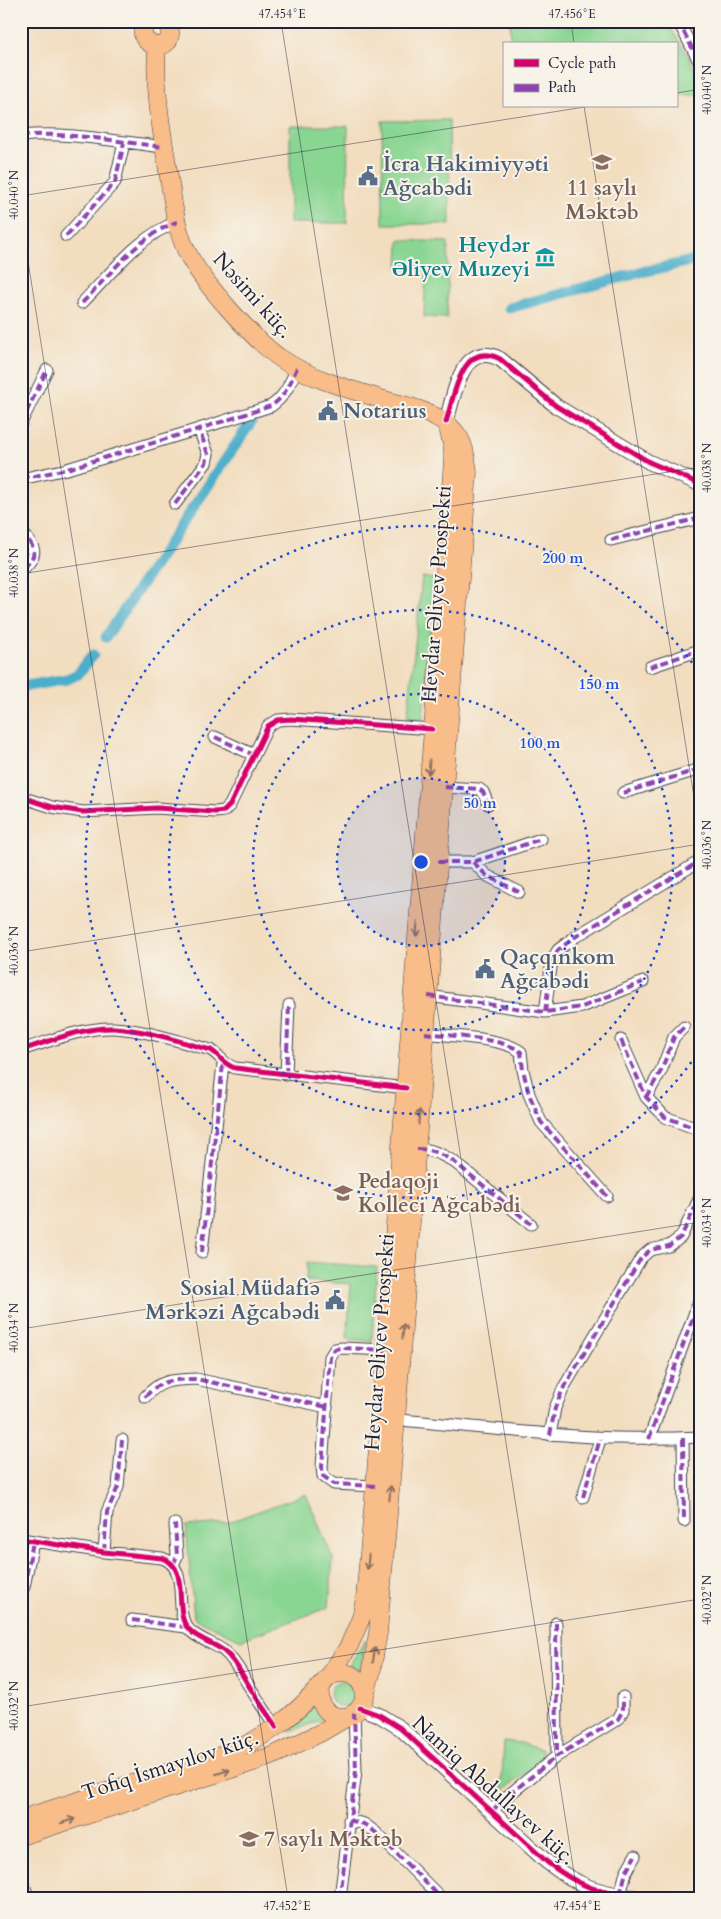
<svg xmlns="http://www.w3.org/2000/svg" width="721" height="1919" viewBox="0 0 721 1919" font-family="Cardo,serif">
	<rect width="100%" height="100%" fill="#f7f3e8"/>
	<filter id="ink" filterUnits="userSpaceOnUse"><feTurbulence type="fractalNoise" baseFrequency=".02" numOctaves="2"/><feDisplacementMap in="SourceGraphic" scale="10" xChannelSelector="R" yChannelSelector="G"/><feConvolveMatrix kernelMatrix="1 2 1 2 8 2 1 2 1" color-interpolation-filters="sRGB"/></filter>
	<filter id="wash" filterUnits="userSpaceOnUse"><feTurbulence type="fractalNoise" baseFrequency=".0096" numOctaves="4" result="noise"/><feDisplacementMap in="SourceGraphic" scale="20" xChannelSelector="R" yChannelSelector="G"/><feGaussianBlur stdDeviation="1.12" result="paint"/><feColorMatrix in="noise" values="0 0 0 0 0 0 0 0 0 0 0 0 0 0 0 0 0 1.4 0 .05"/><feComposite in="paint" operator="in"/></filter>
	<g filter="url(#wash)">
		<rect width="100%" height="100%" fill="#f2ddbf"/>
		<path fill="#89d592" stroke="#567c66" d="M510,21H666C680,44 700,68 700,95H677V44H511Z
			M449,120L450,224H383L382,121Z
			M290,126H348L347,223H290Z
			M399,240L448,242L447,318L424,317L426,270L398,269Z
			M422,577L434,579L423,719L407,720Z
			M307,1262L377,1267L372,1341L347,1339L351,1284L306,1281Z
			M306,1494L333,1559L329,1607L241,1640L194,1618L186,1526L226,1523Z
			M365,1640L361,1670L349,1666Z
			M330 1694a13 13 0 1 1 26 0a13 13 0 1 1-26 0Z
			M315,1706L324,1719L289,1732Z
			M504,1741L521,1743L542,1750L540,1763L501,1792Z"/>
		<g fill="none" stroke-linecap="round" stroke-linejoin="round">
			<path stroke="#4baeca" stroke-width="11" d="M647,271L700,259
				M509,308L645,271
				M106,637L251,422
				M21,687L67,679L78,674L93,655"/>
		</g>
	</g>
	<g filter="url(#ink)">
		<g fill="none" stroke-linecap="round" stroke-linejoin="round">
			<defs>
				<path id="minor" d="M678,21L700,63
					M21,136C68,131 118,142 164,147
					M66,236L115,182L124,143
					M82,303C111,274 138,236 177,222
					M21,423L47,370
					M21,479L67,469L199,429L271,406C285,397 290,383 297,368
					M175,504L206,463L208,454L199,429
					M21,531C37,550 39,553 21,571
					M611,540L700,518
					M650,667L700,650
					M215,737L254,755
					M444,787L479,789L483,792L488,804
					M623,793L700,769
					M21,797L52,807L83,812L157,808L215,812L224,811L230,805L268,726L278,720L291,719L432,729
					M438,862H473L541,839
					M473,862L486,875L519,892
					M428,996L545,1012L582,1007L643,982
					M545,1012L552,960L558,950L575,937L700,861
					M425,1033C449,1036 505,1038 521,1052L523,1070L529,1094L541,1122L607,1196
					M621,1040L646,1097L665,1117L700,1130
					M21,1050C51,1041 83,1027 114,1028C147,1030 180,1042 211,1050C223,1058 221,1063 235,1068L406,1088
					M286,1075L289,1005
					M646,1097L661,1071L674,1037L684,1027
					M417,1149C431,1149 441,1154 453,1161L531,1224
					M202,1252L223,1064
					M145,1397C161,1379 173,1380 196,1379L327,1407
					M390,1419C495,1428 594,1443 700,1437
					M550,1435L555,1408L564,1387L641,1258L650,1250L669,1246L681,1237L700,1197
					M683,1438L684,1521
					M649,1439L700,1298
					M375,1486L334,1484L323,1476L322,1467L330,1357L335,1349L342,1348L386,1350
					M583,1497L600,1439
					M21,1539L104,1552L162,1558C187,1566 177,1599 183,1619C188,1637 211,1641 224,1651C236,1661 243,1677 251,1689C259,1702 268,1715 276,1727
					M104,1552L107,1512L118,1487L122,1440
					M173,1565L177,1556L175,1524
					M24,1587L33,1542
					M132,1620L186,1627
					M556,1623L557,1756
					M492,1812L500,1802L557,1756L618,1719L623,1710V1697
					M349,1820L364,1824L375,1832L441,1898
					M21,1874L28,1898
					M620,1895L626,1872L635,1856
					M340,1898L356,1771L354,1713"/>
				<path id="tertiary" d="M446,422C454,397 461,339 500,359L556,406L649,462L700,484
					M360,1708L379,1715L400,1728L547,1862C579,1887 598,1892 638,1898"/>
				<path id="primary" d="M150,21C127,38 166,59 170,35C171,29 168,25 163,21
					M157,46C154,90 162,134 169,177C173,203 176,231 188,254C203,283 254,340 280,358C309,378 345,388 378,398C404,406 438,410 456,433C465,444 466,458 468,472L396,1419L378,1633L371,1674L363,1702
					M320 1695a22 22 0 1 1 44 0a22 22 0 1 1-44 0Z
					M328,1678L349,1646L361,1618L365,1598L375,1486L445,573L453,459V449L449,432
					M21,1819L223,1755C265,1738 294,1717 323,1683
					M21,1836L272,1756L320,1733L354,1713"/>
			</defs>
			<use href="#minor" stroke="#413e4f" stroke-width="13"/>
			<use href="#tertiary" stroke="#413e4f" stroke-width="16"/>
			<use href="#primary" stroke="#413e4f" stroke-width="19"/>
			<use href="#minor" stroke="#fff" stroke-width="11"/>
			<use href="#tertiary" stroke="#fff" stroke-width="14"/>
			<use href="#primary" stroke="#f8bd88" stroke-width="18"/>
			<path stroke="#8e44ad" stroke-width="4" stroke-dasharray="8 4" stroke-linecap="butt" d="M678,21L700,63
				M21,136C68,131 118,142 164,147
				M66,236L115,182L124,143
				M82,303C111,274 138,236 177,222
				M21,423L47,370
				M21,479L67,469L199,429L271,406C285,397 290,383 297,368
				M175,504L206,463L208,454L199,429
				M21,531C37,550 39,553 21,571
				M611,540L700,518
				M650,667L700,650
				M215,737L254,755
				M444,787L479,789L483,792L488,804
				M623,793L700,769
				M438,862H473L541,839
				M473,862L486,875L519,892
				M428,996L545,1012L582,1007L643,982
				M545,1012L552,960L558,950L575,937L700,861
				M425,1033C449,1036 505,1038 521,1052L523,1070L529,1094L541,1122L607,1196
				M621,1040L646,1097L665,1117L700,1130
				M286,1075L289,1005
				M646,1097L661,1071L674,1037L684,1027
				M417,1149C431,1149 441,1154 453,1161L531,1224
				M202,1252L223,1064
				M145,1397C161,1379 173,1380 196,1379L327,1407
				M550,1435L555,1408L564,1387L641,1258L650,1250L669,1246L681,1237L700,1197
				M683,1438L684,1521
				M649,1439L700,1298
				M375,1486L334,1484L323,1476L322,1467L330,1357L335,1349L342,1348L386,1350
				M583,1497L600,1439
				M104,1552L107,1512L118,1487L122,1440
				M173,1565L177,1556L175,1524
				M24,1587L33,1542
				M132,1620L186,1627
				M556,1623L557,1756
				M492,1812L500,1802L557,1756L618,1719L623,1710V1697
				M349,1820L364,1824L375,1832L441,1898
				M620,1895L626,1872L635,1856
				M340,1898L356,1771L354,1713"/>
			<defs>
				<path id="cycleway" d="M446,422C454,397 461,339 500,359L556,406L649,462L700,484
					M21,797L52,807L83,812L157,808L215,812L224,811L230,805L268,726L278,720L291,719L432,729
					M21,1050C51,1041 83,1027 114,1028C147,1030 180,1042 211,1050C223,1058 221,1063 235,1068L406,1088
					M21,1539L104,1552L162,1558C187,1566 177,1599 183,1619C188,1637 211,1641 224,1651C236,1661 243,1677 251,1689C259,1702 268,1715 276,1727
					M360,1708L379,1715L400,1728L547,1862C579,1887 598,1892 638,1898"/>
			</defs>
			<use href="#cycleway" stroke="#f7f3e8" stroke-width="8"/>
			<use href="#cycleway" stroke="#d6006c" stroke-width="5"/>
		</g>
		<defs><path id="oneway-shaft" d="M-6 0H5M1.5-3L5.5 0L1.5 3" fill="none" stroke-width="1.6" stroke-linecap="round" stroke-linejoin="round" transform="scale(1.25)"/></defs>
		<g stroke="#8d7062">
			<use href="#oneway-shaft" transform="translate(429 767) rotate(94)"/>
			<use href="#oneway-shaft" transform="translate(417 929) rotate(95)"/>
			<use href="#oneway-shaft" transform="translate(419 1117) rotate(-86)"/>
			<use href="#oneway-shaft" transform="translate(403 1331) rotate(-86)"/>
			<use href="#oneway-shaft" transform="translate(390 1493) rotate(-85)"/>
			<use href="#oneway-shaft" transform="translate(368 1562) rotate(95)"/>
			<use href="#oneway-shaft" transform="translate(374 1655) rotate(-81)"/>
			<use href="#oneway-shaft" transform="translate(223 1772) rotate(-18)"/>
			<use href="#oneway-shaft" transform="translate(68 1821) rotate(-18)"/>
		</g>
	</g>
	<path fill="none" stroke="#22223b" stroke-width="1" stroke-opacity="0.45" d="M281,21L578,1898M571,21L574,44M677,93L700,89M584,106L700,835M21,196L591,106M21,217L288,1898M21,574L700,467M21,952L700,844M21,1329L700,1222M21,1707L700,1599"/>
	<circle cx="421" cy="862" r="84" fill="#1d4ed8" fill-opacity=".12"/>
	<g fill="none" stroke="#1d4ed8" stroke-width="2.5" stroke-dasharray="2.5 5">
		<circle cx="421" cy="862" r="84"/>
		<circle cx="421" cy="862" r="168"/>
		<circle cx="421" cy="862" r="252"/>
		<path d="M700 1050A336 336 0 1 1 700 674"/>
	</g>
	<defs>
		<symbol id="school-bare" viewBox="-9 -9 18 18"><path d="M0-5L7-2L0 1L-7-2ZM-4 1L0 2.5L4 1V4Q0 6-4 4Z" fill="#8d6e63" stroke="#f7f3e8" stroke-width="2.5" paint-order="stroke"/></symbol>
		<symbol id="civic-bare" viewBox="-9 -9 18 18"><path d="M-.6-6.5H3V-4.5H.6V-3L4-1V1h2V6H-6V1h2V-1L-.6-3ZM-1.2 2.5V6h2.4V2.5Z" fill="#5c6f8a" stroke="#f7f3e8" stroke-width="2.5" paint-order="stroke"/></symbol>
		<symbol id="museum-bare" viewBox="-9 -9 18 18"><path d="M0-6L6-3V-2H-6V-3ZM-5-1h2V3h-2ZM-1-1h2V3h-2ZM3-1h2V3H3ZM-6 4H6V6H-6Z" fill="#0f9aa8" stroke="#f7f3e8" stroke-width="2.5" paint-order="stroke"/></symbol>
		<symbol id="university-bare" viewBox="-9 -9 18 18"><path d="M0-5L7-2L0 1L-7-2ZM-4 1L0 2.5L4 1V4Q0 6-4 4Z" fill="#8d6e63" stroke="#f7f3e8" stroke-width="2.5" paint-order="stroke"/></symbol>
	</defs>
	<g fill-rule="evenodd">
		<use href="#school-bare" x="588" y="148" width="28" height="28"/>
		<use href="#civic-bare" x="354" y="162" width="28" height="28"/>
		<use href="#museum-bare" x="531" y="243" width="28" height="28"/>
		<use href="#civic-bare" x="314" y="397" width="28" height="28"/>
		<use href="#civic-bare" x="471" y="955" width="28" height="28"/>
		<use href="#university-bare" x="329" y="1179" width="28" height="28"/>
		<use href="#civic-bare" x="321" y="1286" width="28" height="28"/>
		<use href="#school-bare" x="235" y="1825" width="28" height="28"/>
	</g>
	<g text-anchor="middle" stroke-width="4" stroke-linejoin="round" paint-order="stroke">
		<g font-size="21" font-weight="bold" fill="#4e5e75" stroke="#f7f3e8" text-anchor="start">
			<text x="383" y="171">İcra Hakimiyyəti<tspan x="383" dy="24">Ağcabədi</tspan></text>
			<text x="343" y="418">Notarius</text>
			<text x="500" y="964">Qaçqınkom<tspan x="500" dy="24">Ağcabədi</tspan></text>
			<text x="320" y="1295" text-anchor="end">Sosial Müdafiə<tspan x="320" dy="24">Mərkəzi Ağcabədi</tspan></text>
		</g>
		<g font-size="21" font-weight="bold" fill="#785e54" stroke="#f7f3e8" text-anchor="start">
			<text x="602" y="195" text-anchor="middle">11 saylı<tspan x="602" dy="24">Məktəb</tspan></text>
			<text x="358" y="1188">Pedaqoji<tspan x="358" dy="24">Kolleci Ağcabədi</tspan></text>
			<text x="264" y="1846">7 saylı Məktəb</text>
		</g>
		<g font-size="21" font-weight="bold" fill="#0d838f" stroke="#f7f3e8" text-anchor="end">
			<text x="530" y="252">Heydər<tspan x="530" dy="24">Əliyev Muzeyi</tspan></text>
		</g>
		<g font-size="21" fill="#22223b" stroke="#f7f3e8">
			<text transform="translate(253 295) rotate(48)" y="7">Nəsimi küç.</text>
			<text transform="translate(436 594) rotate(-86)" y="7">Heydar Əliyev Prospekti</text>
			<text transform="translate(379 1342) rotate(-86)" y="7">Heydar Əliyev Prospekti</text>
			<text transform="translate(170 1765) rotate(-18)" y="7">Tofiq İsmayılov küç.</text>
			<text transform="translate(494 1790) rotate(42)" y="7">Namiq Abdullayev küç.</text>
		</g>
	</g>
	<circle cx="421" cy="862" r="8" fill="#1d4ed8" stroke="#f7f3e8" stroke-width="2.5"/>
	<g font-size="15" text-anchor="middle" font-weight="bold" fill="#1d4ed8" stroke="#f7f3e8" stroke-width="4" stroke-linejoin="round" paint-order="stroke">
		<text x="563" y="563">200 m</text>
		<text x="599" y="689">150 m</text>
		<text x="540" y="748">100 m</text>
		<text x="480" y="808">50 m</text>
	</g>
	<rect width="721" height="1919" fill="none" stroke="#f7f3e8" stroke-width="55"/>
	<rect x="503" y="42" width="175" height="65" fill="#f7f3e8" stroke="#a29fa3"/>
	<rect x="514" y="59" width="25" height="8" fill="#d6006c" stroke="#a29fa3"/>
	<text x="548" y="68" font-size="15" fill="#22223b">Cycle path</text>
	<rect x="514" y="84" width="25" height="8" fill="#8e44ad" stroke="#a29fa3"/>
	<text x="548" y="92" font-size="15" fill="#22223b">Path</text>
	<rect x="28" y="28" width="666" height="1864" fill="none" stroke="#22223b" stroke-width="2"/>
	<g font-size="12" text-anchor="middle" fill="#22223b">
		<text x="282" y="18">47.454°E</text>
		<text x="572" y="18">47.456°E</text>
		<text transform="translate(707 90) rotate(-90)" y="4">40.040°N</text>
		<text transform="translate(14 195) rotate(-90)" y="4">40.040°N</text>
		<text transform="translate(707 468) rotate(-90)" y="4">40.038°N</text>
		<text transform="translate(14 573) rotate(-90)" y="4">40.038°N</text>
		<text transform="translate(707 845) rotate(-90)" y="4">40.036°N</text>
		<text transform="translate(14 951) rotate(-90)" y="4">40.036°N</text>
		<text transform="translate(707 1223) rotate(-90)" y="4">40.034°N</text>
		<text transform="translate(14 1328) rotate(-90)" y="4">40.034°N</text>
		<text transform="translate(707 1600) rotate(-90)" y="4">40.032°N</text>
		<text transform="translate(14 1706) rotate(-90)" y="4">40.032°N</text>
		<text x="287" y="1910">47.452°E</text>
		<text x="577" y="1910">47.454°E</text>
	</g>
</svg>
